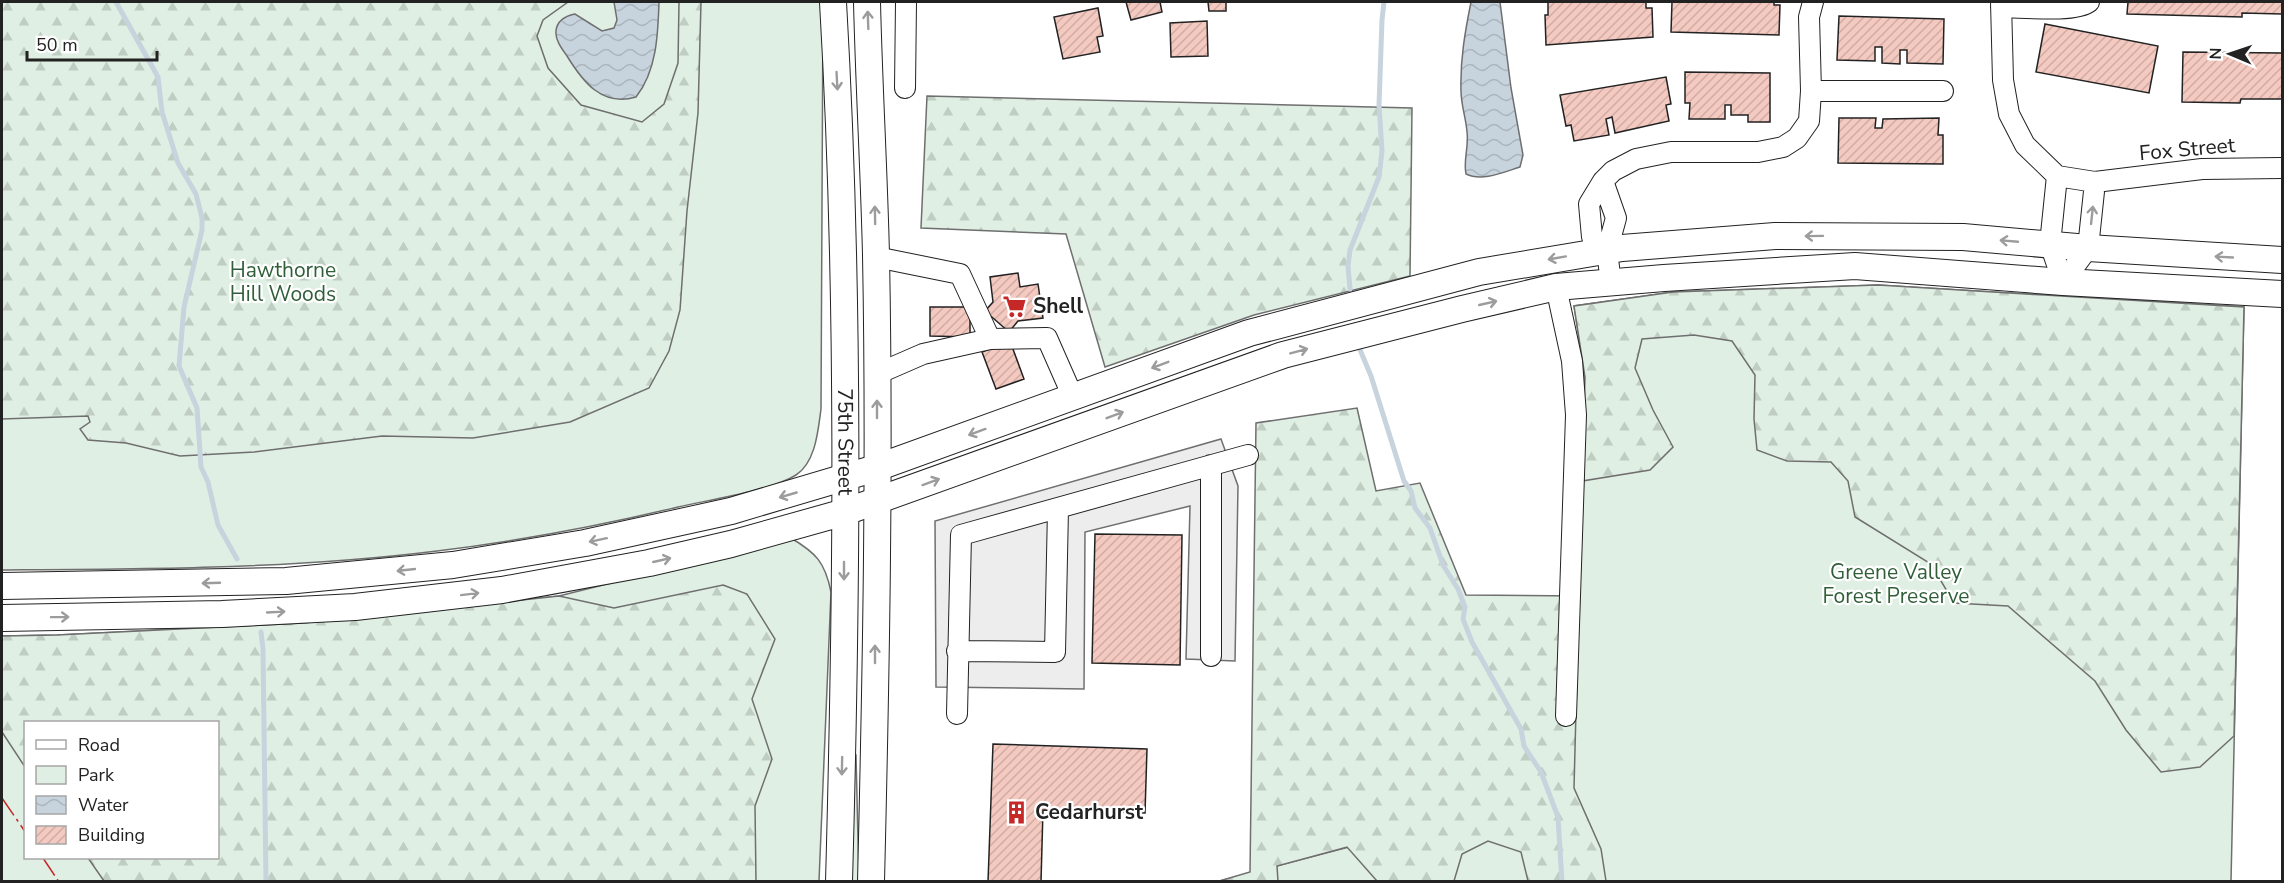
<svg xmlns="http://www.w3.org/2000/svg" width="2284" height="883" viewBox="0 0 2284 883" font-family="'Nunito Sans',sans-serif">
	<defs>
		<pattern id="forest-firs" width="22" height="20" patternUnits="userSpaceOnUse" patternTransform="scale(1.5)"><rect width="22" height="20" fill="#e0efe3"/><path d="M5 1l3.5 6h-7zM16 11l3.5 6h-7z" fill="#c0cdc2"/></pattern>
		<pattern id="water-waves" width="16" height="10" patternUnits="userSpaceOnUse" patternTransform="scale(1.5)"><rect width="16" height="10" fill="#c7d3dd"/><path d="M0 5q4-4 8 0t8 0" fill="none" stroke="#abb5bd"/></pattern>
		<pattern id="building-hatch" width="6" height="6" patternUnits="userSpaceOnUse" patternTransform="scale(1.5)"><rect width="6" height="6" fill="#f3c9c0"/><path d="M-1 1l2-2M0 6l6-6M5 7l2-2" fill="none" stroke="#d0aca5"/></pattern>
	</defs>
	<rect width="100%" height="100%" fill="#fff"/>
	<path fill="#e0efe3" stroke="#6f6f6f" stroke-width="1.5" fill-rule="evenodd" d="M2,2H823L821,409C818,430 816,462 796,475C773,490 708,500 678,507C599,526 518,541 437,551C293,569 147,569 2,570Z
		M1878,285L2244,307L2231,881L1216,882L1573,788L1585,377L1574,306L1673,292Z
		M791,538C816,553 825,562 831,592L819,881H2V636L57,635L304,623L559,596ZM26,722H218V858H26Z
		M853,755H856L859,881L850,882Z"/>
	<path fill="url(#forest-firs)" stroke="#6f6f6f" stroke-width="1.5" d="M2,2H568L543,20L537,36L548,68L581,105L642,122L664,104L678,63L679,2H701L698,113L687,211L680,310L669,351L649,388L570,422L473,438L382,436L254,452L180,456L126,443L88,440L80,429L90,422L88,416L2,419Z
		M927,96L1412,108L1410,276L1254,315L1105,367L1066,234L921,228Z
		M1878,285L2244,307L2234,736L2200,767L2161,772L2126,730L2095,681L2008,606L1954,603L1931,564L1855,517L1848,481L1831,462L1787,461L1757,450L1754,419L1755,375L1732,341L1694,335L1642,339L1635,368L1653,410L1673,447L1650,470L1582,481L1585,377L1574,306L1673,292Z
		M1357,408L1376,491L1420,483L1466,595L1579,596L1574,788L1601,849L1606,881H1528L1521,852L1488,841L1462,854L1454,881H1377L1347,847L1277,866L1278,881L1216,882L1250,872L1256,423Z
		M723,585L747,594L775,639L752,699L772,759L755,806L756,881H104L88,858H218V722H26L25,767L2,732V636L57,635L304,623L559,596L614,608Z"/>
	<path fill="#ededed" stroke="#6f6f6f" stroke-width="1.5" d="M1221,439L1238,486L1235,661L1186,659L1190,506L1085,532L1084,689L936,687L935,521Z"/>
	<path fill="url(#water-waves)" stroke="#6f6f6f" stroke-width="1.5" d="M614,2H659C658,33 657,71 636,97C602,107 583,82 567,56C562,49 555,40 556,31C557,20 565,16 575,14L602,31L614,28L617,20Z
		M1471,2H1500L1511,88L1523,155L1520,167C1504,172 1482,182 1466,174C1463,161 1469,147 1467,132C1466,118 1461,105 1461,91C1460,60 1465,32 1471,2Z"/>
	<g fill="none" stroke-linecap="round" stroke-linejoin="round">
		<path stroke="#c7d3dd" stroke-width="5" d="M116,2L158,77L162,112L178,163L196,194L202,218V230L184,307L179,366L197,408L201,467L208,482L218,525L237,559
			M1350,289L1348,266L1350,250L1379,177L1382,151L1379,105L1382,20L1384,2
			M1358,345L1371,376L1404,481L1411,491L1415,508L1430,528L1443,565L1458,589L1465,607L1463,619L1472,642L1521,729L1524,746L1541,772L1558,817L1562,882
			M261,632L263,649L266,882"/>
	</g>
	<path fill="url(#building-hatch)" stroke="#222" stroke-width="1.5" d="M1126,2H1160L1162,12L1131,20Z
		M1208,2H1226V11H1209Z
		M1548,2H1646V8H1652L1653,37L1546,45L1545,15H1548Z
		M1672,2H1774V5H1780L1779,35L1671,32Z
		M2128,2H2282V14L2242,13V17L2127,14Z
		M1098,8L1103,36L1097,37L1100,52L1063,59L1054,17Z
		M1839,16L1944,19L1943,64L1907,63V50H1900V64L1882,63V47H1875V61L1837,60Z
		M1207,21L1208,56L1171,57L1170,23Z
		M2045,24L2158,46L2149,93L2036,72Z
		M2183,52L2282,53V99H2241L2240,103L2182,102Z
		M1685,72L1770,73V122H1748V115H1731V105H1725V119H1689L1690,103H1685Z
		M1666,77L1671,104L1666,105L1669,121L1615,133L1612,117L1606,119L1609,135L1574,141L1571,125L1566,126L1560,95Z
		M1839,118H1876L1875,128H1882L1883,119L1939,118L1938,135H1943V164L1838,163Z
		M1018,273L1020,287L1038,284L1043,318L1018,321L1009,332L985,311L993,302L990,277Z
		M930,307H970V337L930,336Z
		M1010,341L1024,379L996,389L982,352Z
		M1095,534L1182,535L1180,665L1092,663Z
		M993,744L1147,749L1145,813L1043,810L1041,882H988Z"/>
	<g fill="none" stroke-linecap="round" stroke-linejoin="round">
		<defs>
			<path id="minor" d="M2001,2L2003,80L2009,114L2025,145L2057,176L2095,182L2202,169L2282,168
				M2001,7C2021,7 2075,13 2089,2
				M905,88L906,2
				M1811,91H1943
				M2057,176L2050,244L2063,282L2088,248L2095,182
				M1603,181L1616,218L1607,251L1611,283
				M1607,251L1592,237L1589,204L1603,181L1613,171L1636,159L1671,152H1758L1783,147L1797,138L1809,121L1811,91L1809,17L1813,2
				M876,257L960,274L990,339
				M1556,287L1572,361L1576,415L1566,716
				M877,374L923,354L990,339L1047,338L1073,397
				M1211,465V656
				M957,651L1055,652L1058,509
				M957,714L961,535L1248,455"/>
			<g id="major">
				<path id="s1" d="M833,2C850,294 847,588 839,882"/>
				<path d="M867,2C869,86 874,171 876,255C880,464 876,673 871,882"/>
				<path d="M2,586L286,581L453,565L585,543L731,511L876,468L1249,333L1479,272L1622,248L1775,236L1963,237L2088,248L2282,260"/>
				<path d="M2,618L222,614L355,607L502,590L649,563L731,544L845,512L1283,355L1462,309L1556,287L1664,278L1855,266L2063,282L2282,294"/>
			</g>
		</defs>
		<use href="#minor" stroke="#222" stroke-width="22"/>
		<use href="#major" stroke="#222" stroke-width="28"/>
		<use href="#minor" stroke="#fff" stroke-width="20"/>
		<use href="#major" stroke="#fff" stroke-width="26"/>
		<path stroke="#c62828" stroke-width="1.5" stroke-dasharray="21 4.5 3 4.5" stroke-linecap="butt" d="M2,798L26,833
			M43,858L59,882"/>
	</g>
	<defs><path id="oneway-shaft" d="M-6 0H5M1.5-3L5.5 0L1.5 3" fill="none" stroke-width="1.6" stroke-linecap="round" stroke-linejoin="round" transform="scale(1.5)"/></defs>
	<g stroke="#9c9c9c">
		<use href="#oneway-shaft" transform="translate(868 20) rotate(-92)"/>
		<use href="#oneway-shaft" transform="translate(837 81) rotate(87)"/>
		<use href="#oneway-shaft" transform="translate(875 215) rotate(-91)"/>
		<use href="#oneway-shaft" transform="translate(2092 215) rotate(-84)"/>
		<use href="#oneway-shaft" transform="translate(1814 236) rotate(179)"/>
		<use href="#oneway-shaft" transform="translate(2009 241) rotate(-175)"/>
		<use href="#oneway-shaft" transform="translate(2224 257) rotate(-177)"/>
		<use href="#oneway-shaft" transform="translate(1557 258) rotate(170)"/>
		<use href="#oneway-shaft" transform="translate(1488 303) rotate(-13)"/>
		<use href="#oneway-shaft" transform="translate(1299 351) rotate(-15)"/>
		<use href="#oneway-shaft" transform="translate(1160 365) rotate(159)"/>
		<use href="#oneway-shaft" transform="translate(877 409) rotate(-90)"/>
		<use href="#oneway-shaft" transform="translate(1115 415) rotate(-21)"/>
		<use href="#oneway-shaft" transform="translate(977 432) rotate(160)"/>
		<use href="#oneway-shaft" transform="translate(931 482) rotate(-20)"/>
		<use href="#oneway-shaft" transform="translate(788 495) rotate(164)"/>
		<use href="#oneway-shaft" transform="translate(598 540) rotate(168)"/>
		<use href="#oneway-shaft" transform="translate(662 560) rotate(-13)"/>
		<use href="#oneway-shaft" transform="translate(406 570) rotate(174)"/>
		<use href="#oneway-shaft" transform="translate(844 571) rotate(90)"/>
		<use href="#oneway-shaft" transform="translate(211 583) rotate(178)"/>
		<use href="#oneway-shaft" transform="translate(470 594) rotate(-7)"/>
		<use href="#oneway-shaft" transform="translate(276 612) rotate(-3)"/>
		<use href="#oneway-shaft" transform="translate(60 617) rotate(-1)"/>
		<use href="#oneway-shaft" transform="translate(875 654) rotate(-90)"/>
		<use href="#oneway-shaft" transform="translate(842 766) rotate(91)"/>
	</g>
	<defs>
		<symbol id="supermarket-bare" viewBox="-9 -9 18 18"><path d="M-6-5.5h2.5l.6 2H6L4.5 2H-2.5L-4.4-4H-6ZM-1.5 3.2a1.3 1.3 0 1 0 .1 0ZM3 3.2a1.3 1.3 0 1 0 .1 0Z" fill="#c62828" stroke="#fff" stroke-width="2.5" paint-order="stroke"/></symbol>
		<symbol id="building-bare" viewBox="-9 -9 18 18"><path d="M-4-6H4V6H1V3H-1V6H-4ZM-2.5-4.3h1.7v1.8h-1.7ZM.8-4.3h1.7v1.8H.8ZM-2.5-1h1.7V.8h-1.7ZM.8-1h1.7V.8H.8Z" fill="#c62828" stroke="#fff" stroke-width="2.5" paint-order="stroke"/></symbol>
	</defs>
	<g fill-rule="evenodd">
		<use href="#supermarket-bare" x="998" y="290" width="33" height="33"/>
		<use href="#building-bare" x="1000" y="796" width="33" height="33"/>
	</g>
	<g text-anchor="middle" stroke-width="4.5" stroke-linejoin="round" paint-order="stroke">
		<g font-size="21" fill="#222" stroke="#fff">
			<text transform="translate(2187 149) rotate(-5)" y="7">Fox Street</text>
			<text dy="7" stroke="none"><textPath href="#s1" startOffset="440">75th Street</textPath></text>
		</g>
		<g font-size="21" fill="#2f5e38" stroke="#fff">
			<text x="283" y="277">Hawthorne<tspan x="283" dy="24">Hill Woods</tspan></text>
			<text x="1896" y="579">Greene Valley<tspan x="1896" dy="24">Forest Preserve</tspan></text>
		</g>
		<g font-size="21" font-weight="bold" fill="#222" stroke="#fff" text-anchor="start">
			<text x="1033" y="313">Shell</text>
			<text x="1035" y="819">Cedarhurst</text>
		</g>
	</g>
	<rect width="2284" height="883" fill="none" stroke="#222222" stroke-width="6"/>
	<rect x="24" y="721" width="195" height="138" fill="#ffffff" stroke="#a7a7a7" stroke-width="1.5"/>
	<rect x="36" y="740" width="30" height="9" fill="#ffffff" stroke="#a7a7a7" stroke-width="1.5"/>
	<text x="78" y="751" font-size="18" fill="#222222">Road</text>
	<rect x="36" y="766" width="30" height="18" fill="#e0efe3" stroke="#a7a7a7" stroke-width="1.5"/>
	<text x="78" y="781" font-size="18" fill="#222222">Park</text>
	<rect x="36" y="796" width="30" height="18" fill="url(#water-waves)" stroke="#a7a7a7" stroke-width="1.5"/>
	<text x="78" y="811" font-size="18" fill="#222222">Water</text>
	<rect x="36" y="826" width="30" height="18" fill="url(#building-hatch)" stroke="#a7a7a7" stroke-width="1.5"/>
	<text x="78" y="841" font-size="18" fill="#222222">Building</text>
	<g transform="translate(2230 54) rotate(272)" stroke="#ffffff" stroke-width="4.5" paint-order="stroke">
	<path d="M0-4.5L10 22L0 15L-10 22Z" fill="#222222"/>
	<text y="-9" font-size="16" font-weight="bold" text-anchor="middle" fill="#222222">N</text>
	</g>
	<path d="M27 51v9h130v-9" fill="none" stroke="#222222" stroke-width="3"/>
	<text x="36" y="51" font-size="18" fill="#222222" stroke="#ffffff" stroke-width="4.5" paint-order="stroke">50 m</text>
</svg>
